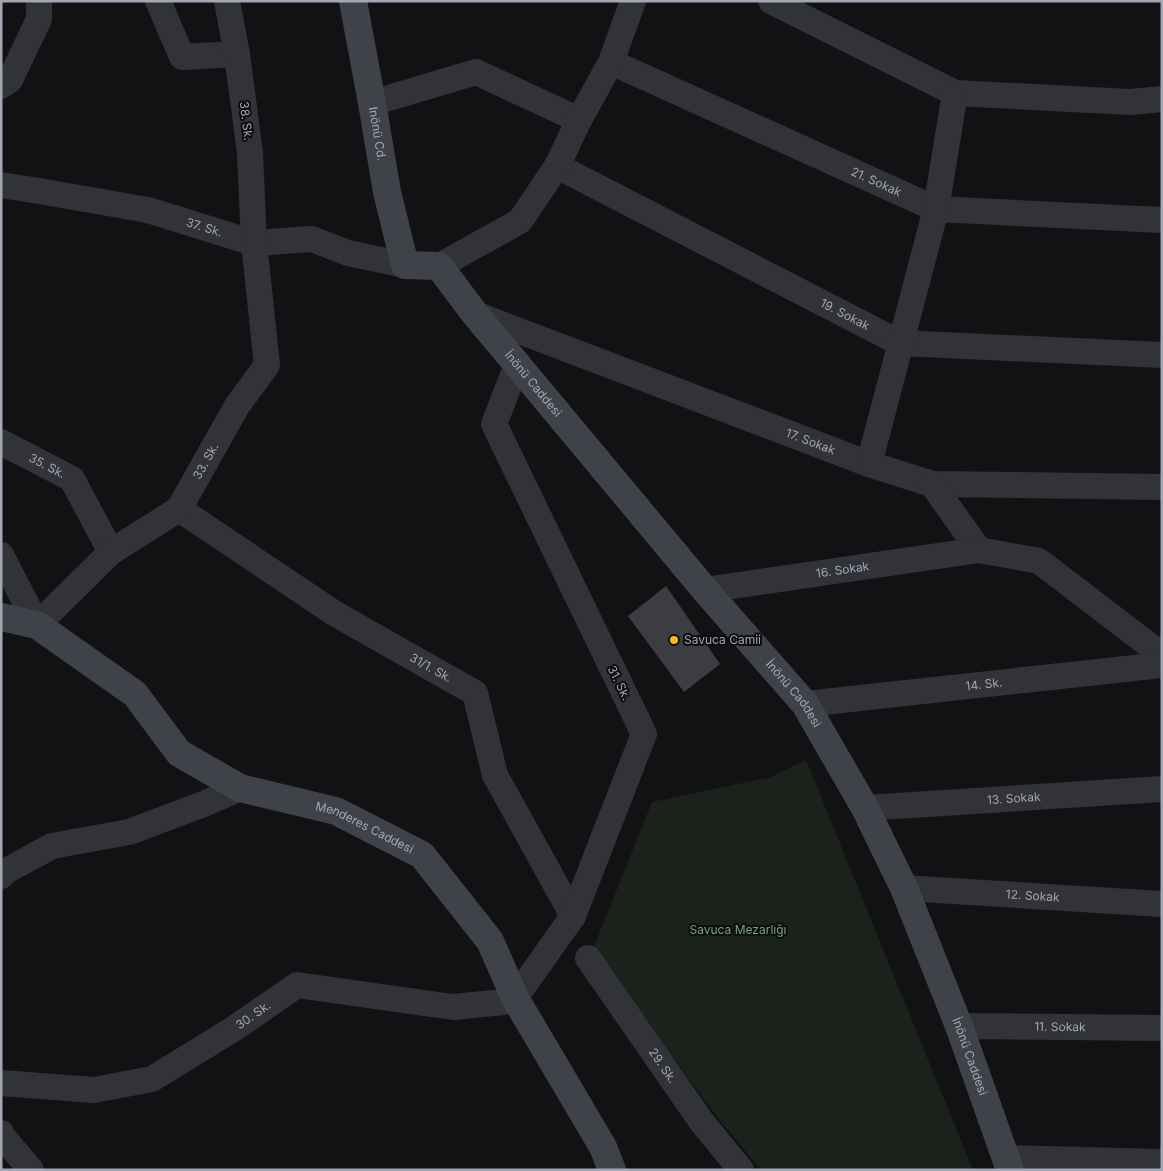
<svg xmlns="http://www.w3.org/2000/svg" width="1163" height="1171" font-family="Inter,sans-serif">
  <style>
    .green { fill: #1a221b }
    .building { fill: #3c3c42 }
    .lines { fill: none; stroke-linecap: round; stroke-linejoin: round }
    .street { stroke: #323339; stroke-width: 26 }
    .secondary { stroke: #404249; stroke-width: 28 }
    .poi-dot { fill: #ffba1e; stroke: #0d0d0f; stroke-width: 2 }
    .labels { text-anchor: middle; stroke-width: 4; stroke-linejoin: round; paint-order: stroke }
    .street-label { font-size: 12px; fill: #a2a7b6; stroke: #0d0d0f }
    .poi-label { font-size: 12px; fill: #a2a7b6; stroke: #0d0d0f; text-anchor: start }
    .park-label { font-size: 12px; fill: #76a37a; stroke: #0d0d0f }
  </style>
  <rect width="100%" height="100%" fill="#121214"/>
  <!-- green -->
  <polygon class="green" points="806,760 973,1170 761,1170 714,1113 593,949 652,802 771,777"/>
  <!-- building -->
  <polygon class="building" points="666,586 720,664 684,692 628,616"/>
  <g class="lines">
    <!-- street -->
    <g class="street">
      <polyline points="158,1 182,57 237,54"/>
      <polyline points="771,1 955,93 1130,102 1162,99"/>
      <path id="s1" d="M611 62 936 209 1162 220"/>
      <polyline points="1,86 10,80 39,19 39,1"/>
      <polyline points="372,103 476,72 579,120"/>
      <path id="s2" d="M557 166 900 343 1162 355"/>
      <path id="s3" d="M1 185 39 191 148 210 254 243 312 239 348 253 405 265"/>
      <polyline points="439,266 520,221 557,166 579,120 611,62 633,1"/>
      <path id="s4" d="M475 314 869 464 932 484 1162 487"/>
      <path id="s5" d="M1 442 72 479 111 552"/>
      <polyline points="869,464 936,209 955,93"/>
      <polyline points="932,484 979,550"/>
      <path id="s6" d="M179 509 334 613 475 693 495 775 573 916"/>
      <path id="s7" d="M1 555 37 625 111 552 179 509 237 406 267 365 254 243 250 153 237 54 227 1"/>
      <path id="s8" d="M705 590 979 550 1039 561 1162 655"/>
      <path id="s9" d="M805 704 1162 665"/>
      <path id="s10" d="M865 808 1162 789"/>
      <polyline points="1,876 6,871 52,846 129,832 206,803 240,788"/>
      <path id="s11" d="M904 888 1162 904"/>
      <path id="s12" d="M588 958 701 1121 741 1170"/>
      <path id="s13" d="M959 1026 1162 1028"/>
      <path id="s14" d="M1 1083 94 1090 152 1079 235 1028 297 985 453 1007 504 1002 515 998 573 916 644 734 494 424 517 365"/>
      <polyline points="1,1133 2,1136 31,1170"/>
      <polyline points="1007,1158 1162,1162"/>
    </g>
    <!-- secondary -->
    <g class="secondary">
      <path id="s15" d="M353 1 372 103 387 192 405 265 439 266 475 314 705 590 805 704 865 808 904 888 959 1026 1010 1170"/>
      <path id="s16" d="M1 617 37 625 135 694 179 753 240 788 336 811 422 855 490 941 515 998 603 1147 612 1170"/>
    </g>
  </g>
  <!-- markers -->
  <circle class="poi-dot" cx="674" cy="640" r="5"/>
  <g class="labels">
    <!-- street labels -->
    <g class="street-label">
      <text transform="translate(246 121) rotate(83)" y="4">38. Sk.</text>
      <text dy="4" stroke="none"><textPath href="#s15" startOffset="135">Inönü Cd.</textPath></text>
      <text dy="4" stroke="none"><textPath href="#s1" startOffset="291">21. Sokak</textPath></text>
      <text dy="4" stroke="none"><textPath href="#s3" startOffset="208">37. Sk.</textPath></text>
      <text dy="4" stroke="none"><textPath href="#s2" startOffset="324">19. Sokak</textPath></text>
      <text dy="4" stroke="none"><textPath href="#s15" startOffset="454">İnönü Caddesi</textPath></text>
      <text dy="4" stroke="none"><textPath href="#s4" startOffset="359">17. Sokak</textPath></text>
      <text dy="4" stroke="none"><textPath href="#s7" startOffset="318">33. Sk.</textPath></text>
      <text dy="4" stroke="none"><textPath href="#s5" startOffset="52">35. Sk.</textPath></text>
      <text dy="4" stroke="none"><textPath href="#s8" startOffset="139">16. Sokak</textPath></text>
      <text dy="4" stroke="none"><textPath href="#s6" startOffset="298">31/1. Sk.</textPath></text>
      <text transform="translate(619 683) rotate(64)" y="4">31. Sk.</text>
      <text dy="4" stroke="none"><textPath href="#s9" startOffset="180">14. Sk.</textPath></text>
      <text dy="4" stroke="none"><textPath href="#s15" startOffset="859">İnönü Caddesi</textPath></text>
      <text dy="4" stroke="none"><textPath href="#s10" startOffset="149">13. Sokak</textPath></text>
      <text dy="4" stroke="none"><textPath href="#s16" startOffset="432">Menderes Caddesi</textPath></text>
      <text dy="4" stroke="none"><textPath href="#s11" startOffset="129">12. Sokak</textPath></text>
      <text dy="4" stroke="none"><textPath href="#s14" startOffset="272">30. Sk.</textPath></text>
      <text dy="4" stroke="none"><textPath href="#s13" startOffset="101">11. Sokak</textPath></text>
      <text dy="4" stroke="none"><textPath href="#s15" startOffset="1264">İnönü Caddesi</textPath></text>
      <text dy="4" stroke="none"><textPath href="#s12" startOffset="131">29. Sk.</textPath></text>
    </g>
    <!-- poi labels -->
    <g class="poi-label">
      <text x="684" y="644">Savuca Camii</text>
    </g>
    <!-- park labels -->
    <g class="park-label">
      <text x="738" y="934">Savuca Mezarlığı</text>
    </g>
  </g>
  <!-- border -->
  <rect width="1163" height="1171" fill="none" stroke="#a2a7b6" stroke-width="5"/>
</svg>
